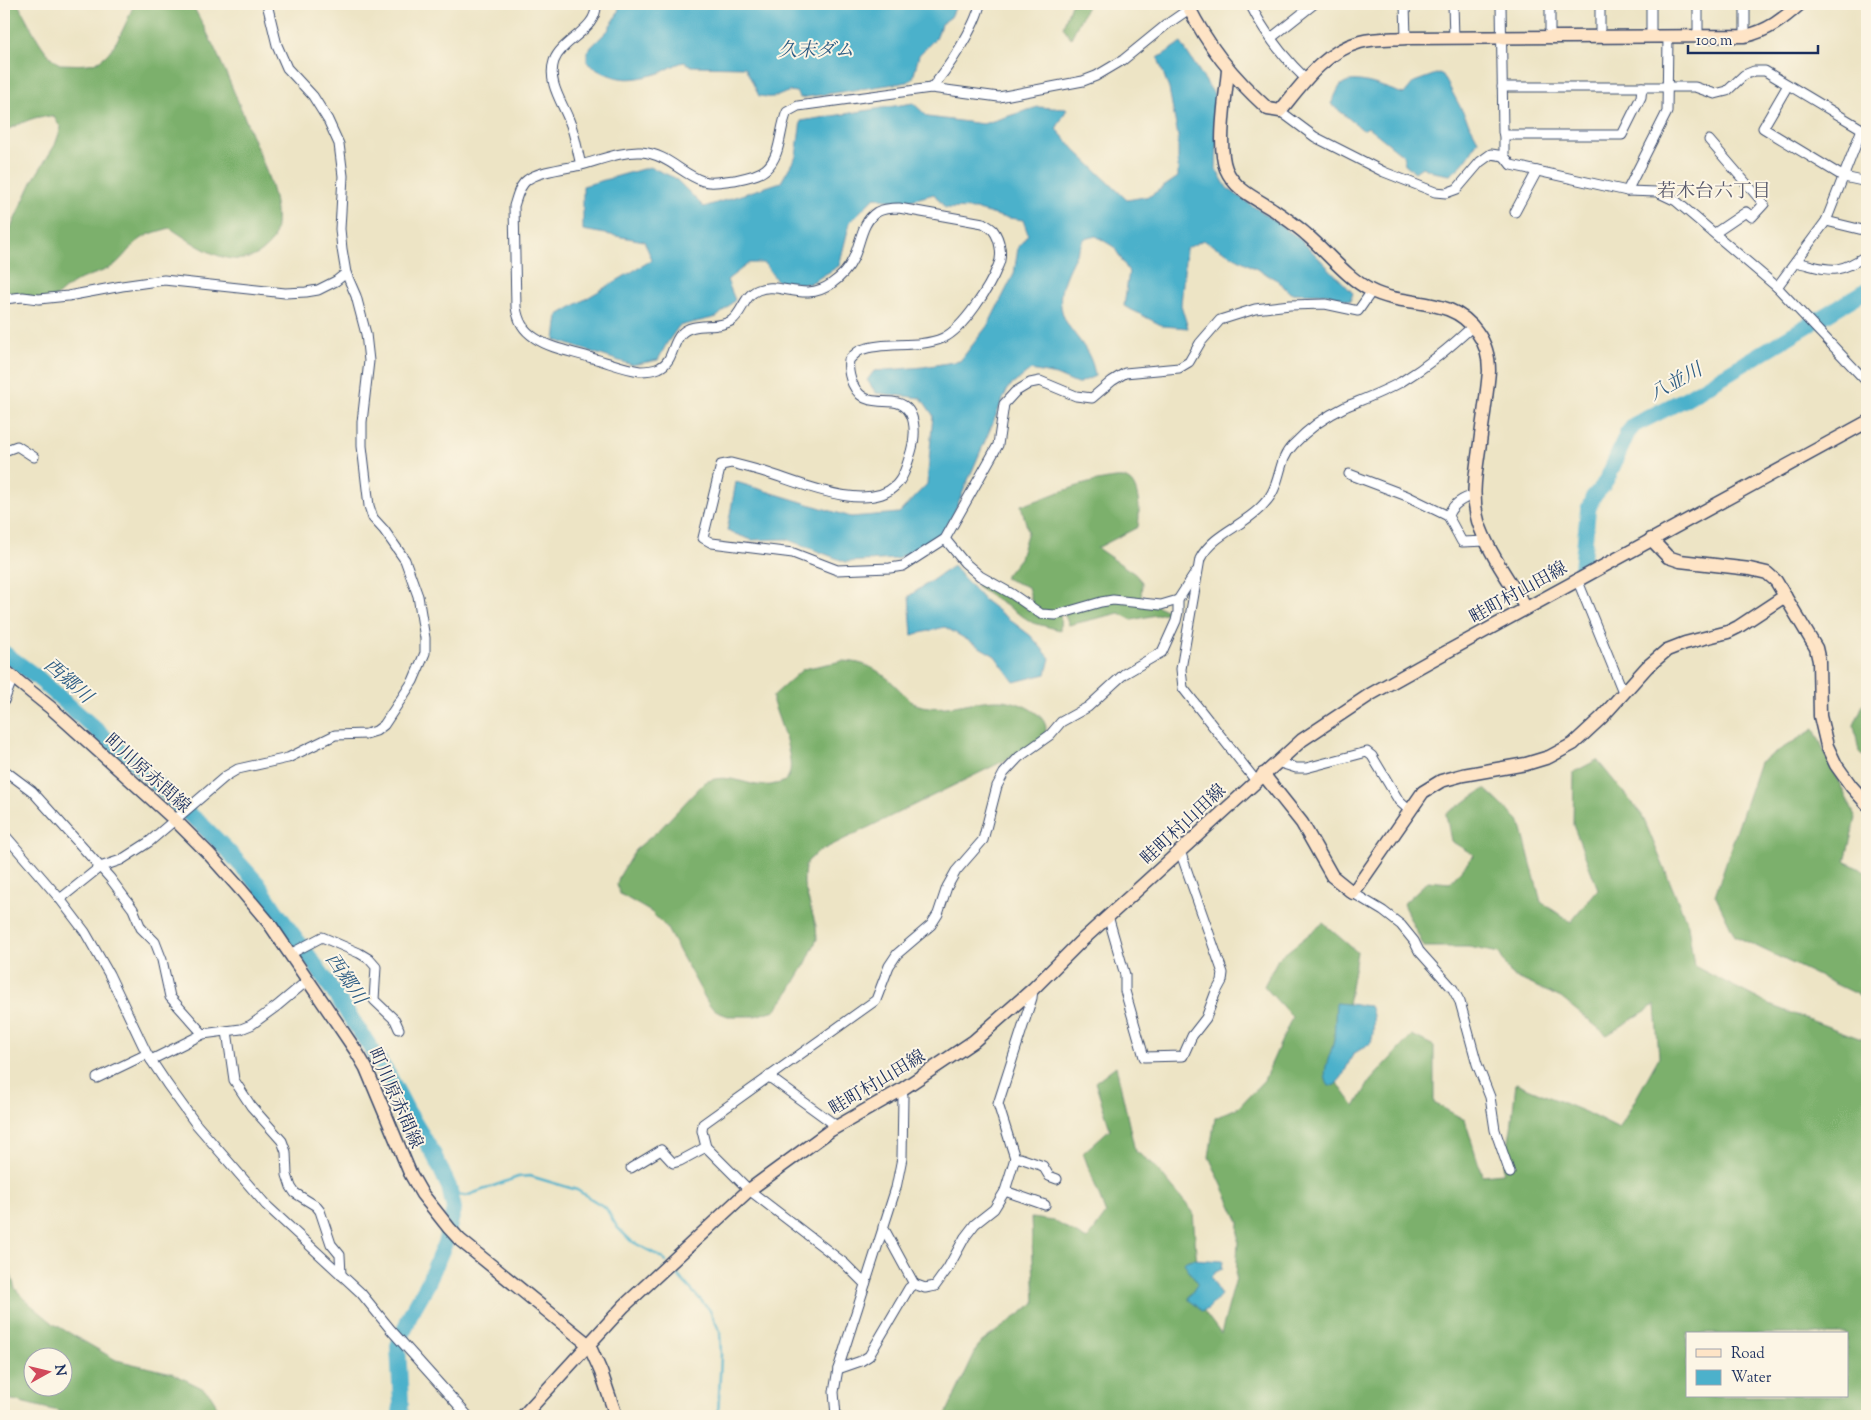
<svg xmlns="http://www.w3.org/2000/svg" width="1871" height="1420" font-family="'Sorts Mill Goudy','Noto Serif JP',serif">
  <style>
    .forest { fill: #7bb06c; stroke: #4b7065; fill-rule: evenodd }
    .water { fill: #4cb1cb; stroke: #347094 }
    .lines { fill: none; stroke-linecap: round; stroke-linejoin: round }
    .stream { stroke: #4cb1cb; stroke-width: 2.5 }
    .river { stroke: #4cb1cb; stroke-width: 16 }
    .street-casing { stroke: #3a4a6d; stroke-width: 11 }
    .secondary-casing { stroke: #3a4a6d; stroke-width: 15 }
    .street { stroke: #fff; stroke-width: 9 }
    .secondary { stroke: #fee4c6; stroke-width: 12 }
    .labels { text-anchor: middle; stroke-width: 4; stroke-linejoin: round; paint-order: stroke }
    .street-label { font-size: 18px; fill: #1b2f5e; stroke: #fcf5e5 }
    .water-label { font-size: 19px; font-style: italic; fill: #2c5c84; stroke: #fcf5e5 }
    .neighbourhood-label { font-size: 19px; fill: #595a6d; stroke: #fcf5e5 }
  </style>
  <rect width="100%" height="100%" fill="#fcf5e5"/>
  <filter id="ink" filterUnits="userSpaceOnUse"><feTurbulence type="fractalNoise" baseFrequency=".02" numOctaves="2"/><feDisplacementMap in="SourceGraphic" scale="10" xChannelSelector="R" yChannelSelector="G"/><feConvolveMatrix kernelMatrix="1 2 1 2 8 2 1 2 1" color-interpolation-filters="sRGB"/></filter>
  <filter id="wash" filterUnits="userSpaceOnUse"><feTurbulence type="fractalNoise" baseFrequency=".0096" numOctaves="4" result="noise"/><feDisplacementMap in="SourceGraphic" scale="20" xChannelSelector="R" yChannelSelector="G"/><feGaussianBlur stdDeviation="1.12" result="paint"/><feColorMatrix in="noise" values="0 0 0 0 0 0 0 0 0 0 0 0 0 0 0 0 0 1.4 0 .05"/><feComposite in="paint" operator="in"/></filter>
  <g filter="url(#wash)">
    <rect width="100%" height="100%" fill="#ede4c5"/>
    <!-- forest -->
    <g class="forest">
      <path d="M4 4H18C28 20 43 56 60 64 70 64 86 66 96 62 114 55 127 21 134 4H190L194 8C215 46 232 86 248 126 260 157 284 203 274 236 273 243 265 249 260 253 230 272 195 244 170 228 160 231 149 233 141 239 130 246 123 259 113 266 102 273 88 275 77 281 69 285 62 292 56 297 39 311 17 301 4 288V244L6 238 33 180 55 145 61 128 54 117C37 113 19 125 4 131Z"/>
      <polygon points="1071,4 1088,4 1071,38 1063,27"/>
      <path d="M1116 478C1120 478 1124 477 1128 480 1140 486 1140 515 1138 527L1097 548 1135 574 1142 582 1141 598 1170 612 1132 620 1119 613 1069 625 1061 607 1060 630 1033 623 977 587 979 575 1033 605 1028 587 1004 578 1020 558 1028 531 1021 505C1037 502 1051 494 1066 490 1082 484 1099 480 1116 478Z"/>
      <path d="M842 661C877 662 889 680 913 703 942 715 971 699 1000 700 1015 700 1045 712 1046 728 1046 732 1044 736 1043 739L1026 750 818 852 808 861 805 867 804 876V885L816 926 817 939 806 963 787 995 775 1010 755 1016H728L720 1013 709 1005 666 927 651 912 620 894 617 885 619 877 635 850 660 829 704 783C721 774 735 780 752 784 760 786 768 786 775 784 781 783 785 782 788 777 797 762 778 719 773 702V696L803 669Z"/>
      <polygon points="1866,698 1867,699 1867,760 1859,752 1854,725"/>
      <polygon points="1814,729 1856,818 1845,861 1867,873 1867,1002 1856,994 1735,936 1715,895 1760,762"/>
      <path d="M1597 760 1642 815 1688 925 1694 966 1772 1006 1867 1041V1416H945L979 1344 1035 1303 1031 1218 1054 1221 1087 1240 1106 1214 1083 1153 1110 1129 1095 1082 1116 1066 1135 1151 1152 1163 1193 1212 1200 1306 1221 1334 1236 1278 1239 1222 1209 1157 1215 1118 1239 1107 1264 1080 1292 1017 1264 986 1278 959 1323 923 1357 952 1335 1080 1355 1107 1370 1081 1412 1035 1434 1046V1103L1465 1120 1482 1175 1503 1173 1511 1129 1516 1083 1585 1112 1619 1129 1659 1057 1655 1005 1607 1035 1561 998 1511 975 1499 953 1469 947H1424L1403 904 1428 881 1450 883 1474 855 1451 841 1446 814 1485 789 1520 822 1541 902 1571 922 1598 889 1573 825 1574 772ZM1687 1334H1847V1396H1687Z"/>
      <path d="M4 1252 15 1288 25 1300 54 1324 116 1360 172 1373 202 1388 210 1394 215 1402 219 1416H68L62 1412 4 1398ZM32 1358H62V1388H32Z"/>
    </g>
    <!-- water -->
    <g class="water">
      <path d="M619 4H957L951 17 941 24 937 37 919 55 913 78 908 82 800 98 796 92C787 89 781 97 772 97 768 98 764 96 759 96L745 67 692 66 684 62C674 64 665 72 656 74 627 82 613 81 587 62V51L610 28V25C616 19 619 12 619 4Z"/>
      <path d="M1181 43 1219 102 1216 169 1227 188 1300 239 1353 293 1350 301 1328 294 1290 293 1277 280 1203 240 1186 249 1181 305 1188 328 1163 326 1124 306 1129 272 1114 247 1096 236 1084 239C1069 270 1046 299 1073 332 1084 346 1093 358 1095 376L1077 384 1056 375 1031 370 1008 388 953 515 938 538 896 559 846 562 786 539 752 540 727 531 736 482 851 517 899 513 927 484 933 415 921 398 876 393 867 380 874 371 923 367 960 361 988 325 1014 274 1018 248 1028 234 1023 220 1002 217 975 209 945 208 934 194 901 203 875 197 850 222 839 266 809 284 777 281 764 263H749L727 280 735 300 717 317 679 326 667 343 658 360 632 365 555 340 558 315 652 260 644 241 583 230V186L650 167 675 178 704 207 781 182 796 156 801 121 913 103 928 117 983 124 1038 107 1067 109 1056 129 1075 150 1127 200 1150 196 1178 177V136L1169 89 1158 58Z"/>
      <path d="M1439 73 1443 75 1478 140C1470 155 1464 165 1450 175L1433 172 1422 167 1415 172 1405 164 1403 155 1368 127 1363 130 1331 104C1334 98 1337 91 1340 86 1353 72 1389 90 1404 94L1414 82Z"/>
      <polygon points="953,566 984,600 1031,636 1050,658 1046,674 1014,682 995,656 945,627 912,635 909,596"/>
      <path d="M1336 1003 1370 1006C1375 1015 1374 1033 1371 1043L1353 1054 1342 1077 1335 1085 1329 1086C1319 1071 1332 1055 1334 1039 1335 1027 1335 1015 1336 1003Z"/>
      <polygon points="1193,1259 1223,1261 1222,1269 1214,1273 1211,1277 1221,1295 1208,1309 1201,1311 1197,1306 1189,1300 1189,1297 1198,1283 1184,1263 1186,1261"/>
    </g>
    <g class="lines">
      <!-- stream -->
      <g class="stream">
        <polyline points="451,1194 466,1196 518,1177 530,1176 577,1190 606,1208 617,1227 631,1241 661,1257 666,1262"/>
        <polyline points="671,1268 709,1309 720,1332 721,1355 718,1416"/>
      </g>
      <!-- river -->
      <g class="river">
        <polyline points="1582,569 1588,510 1593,497 1602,487 1609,475 1627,434 1634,425 1685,399 1867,290"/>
        <polyline points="4,653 38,678 165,791 175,803 199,822 227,850 258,884 275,910 321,973 388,1074 408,1112 434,1155 449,1187 454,1209 445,1243 427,1285 411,1313 398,1346 401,1402 400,1416"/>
      </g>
    </g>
  </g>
  <g filter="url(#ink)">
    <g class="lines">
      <!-- street casing -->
      <g class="street-casing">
        <g id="street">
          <path d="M596 4C598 30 562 39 554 61 547 82 562 102 569 120 575 134 577 150 581 165 600 160 622 151 641 152 668 154 681 174 703 181 712 184 725 181 734 180 744 178 758 176 766 169 782 155 779 129 787 112L798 106 931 88 999 97 1083 81 1096 76 1123 60 1166 25 1189 9"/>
          <path d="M1250 4C1264 32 1283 57 1306 79"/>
          <polyline points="1405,4 1406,38"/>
          <polyline points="1453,4 1454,38"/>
          <polyline points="1501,4 1503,132 1504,135 1622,135 1641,97 1642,87"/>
          <polyline points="1550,4 1550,37"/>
          <polyline points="1600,4 1600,37"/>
          <polyline points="1651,4 1651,36"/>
          <polyline points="1698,4 1698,36"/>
          <polyline points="1745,36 1745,4"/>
          <polyline points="1271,38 1314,4"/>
          <polyline points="1788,85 1763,128 1844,177 1867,182"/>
          <polyline points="1502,87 1695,87 1715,94 1727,91 1744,75 1754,71 1765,71 1862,129 1867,130"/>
          <path d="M931 88C946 72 976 26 980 4"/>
          <polyline points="1280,111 1315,137 1384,172 1435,192 1446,193 1457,189 1480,162 1491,154 1504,156"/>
          <polyline points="1504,135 1504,156 1511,165 1627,191 1657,192 1676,201 1777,287 1867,382"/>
          <polyline points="1709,140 1764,204 1752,217 1746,212 1715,233"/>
          <path d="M581 165C567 168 538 171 527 180 519 186 517 197 514 206L516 307C518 321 523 330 535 338 551 349 574 352 592 358 608 362 624 369 640 371 646 371 654 370 659 368 674 361 671 345 681 334 693 321 716 330 731 321 743 313 743 296 758 290 779 281 805 303 831 284 840 278 849 268 853 259 861 243 861 222 877 212 884 208 892 208 899 208L983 223C986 225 990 227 993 230 1000 239 1003 256 998 266 990 287 963 329 943 338 918 349 885 341 861 350 856 352 852 357 849 360 847 375 854 396 870 400 878 402 886 401 893 402 918 405 916 435 911 452 907 464 904 478 895 486 867 513 800 483 768 473 755 469 743 466 731 463L721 465 703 538 712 543 793 553 837 570 890 568 903 566 945 539 998 445 1004 404 1015 392 1030 383 1040 381 1076 396 1092 398 1112 381 1125 373 1179 368 1189 362 1200 343 1220 320 1255 309 1290 305 1325 304 1358 311 1372 291"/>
          <polyline points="1627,191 1667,112 1668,36"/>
          <polyline points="1515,212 1537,171"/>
          <polyline points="1826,221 1867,231"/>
          <path d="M1796 262C1831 270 1835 276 1867 255"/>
          <polyline points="1777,287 1826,221 1862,129"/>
          <polyline points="4,299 23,297 39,299 68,296 122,286 164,280 285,293 306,292 318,290 336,281 346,273"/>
          <polyline points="4,451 17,446 34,457"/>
          <polyline points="1349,474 1407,496 1448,516"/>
          <path d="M1474 496C1463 497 1451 506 1448 516L1462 542 1487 541"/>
          <polyline points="945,539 964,562 980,576 1012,594 1041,614 1056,615 1101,602 1113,600 1161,605 1178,600"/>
          <polyline points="1577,579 1623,692"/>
          <polyline points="4,701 13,677"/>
          <polyline points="1277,762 1296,768 1306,768 1367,752 1372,756 1399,801 1410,811"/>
          <polyline points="4,770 32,791 110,878 133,909 141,928 155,942 162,960 170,997 203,1034"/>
          <path d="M1256 781 1183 688 1181 669 1200 559C1212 535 1241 527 1260 508 1264 504 1269 499 1272 493 1281 477 1279 459 1293 445 1307 430 1326 416 1345 407 1364 399 1383 392 1401 382 1429 365 1449 348 1473 326"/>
          <polyline points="4,834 60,899 85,932 109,974 147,1054 167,1084 196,1124 266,1205 361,1293 391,1330 468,1416"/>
          <polyline points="1353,893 1383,911 1401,925 1414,941 1419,951 1453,989 1460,1002 1477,1064 1490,1097 1495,1130 1510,1173"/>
          <polyline points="60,899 100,867 121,860 149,842 226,776 238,769 288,758 335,735 366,734 376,731 384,725 413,681 425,653 425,638 418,596 405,560 384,530 373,518 369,506 362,446 362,422 369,361 366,334 356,296 346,273 342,249 340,229 343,176 339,144 328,120 313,96 287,68 277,45 267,4"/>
          <polyline points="1108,916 1125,975 1125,991 1144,1057 1183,1056 1192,1036 1206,1018 1215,994 1222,981 1223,973 1180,851"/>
          <polyline points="290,954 322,937 359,953 369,959 376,967 374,1000 395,1020 399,1029"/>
          <polyline points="227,1031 234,1080 251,1106 282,1141 286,1152 287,1175 291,1187 295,1193 316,1206 320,1211 331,1244 340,1255 341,1275"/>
          <polyline points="151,1060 203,1034 241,1029 251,1025 277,1006 308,980"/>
          <polyline points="768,1076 838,1127"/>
          <polyline points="97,1078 147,1054"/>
          <polyline points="1015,1158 1020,1158 1043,1166 1049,1176 1057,1179"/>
          <polyline points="631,1168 661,1150 673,1163 680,1161 706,1147"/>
          <polyline points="1005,1191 1045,1205"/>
          <polyline points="883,1227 914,1284"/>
          <polyline points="865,1284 844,1263 749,1190 706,1147 702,1131 703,1124 876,1000 889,966 897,954 931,925 938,914 947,887 956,871 983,840 997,786 1004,773 1019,757 1050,735 1061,722 1088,707 1124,674 1162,652 1176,621 1178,612 1178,600 1196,572"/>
          <polyline points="838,1369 861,1361 869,1356 909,1288 914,1284 925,1288 935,1286 948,1268 965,1237 975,1224 994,1209 1005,1191 1015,1158 998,1104 1032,998 1033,989"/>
          <polyline points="836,1416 834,1392 838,1369 896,1188 902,1158 903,1096 901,1090"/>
        </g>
      </g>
      <!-- secondary casing -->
      <g class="secondary-casing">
        <g id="secondary">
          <path d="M1187 4C1209 48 1231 75 1268 109L1280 111C1303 83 1324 52 1360 42 1375 38 1391 39 1406 38L1745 36C1768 31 1783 19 1800 4"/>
          <path d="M1228 70C1226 95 1217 147 1226 169 1235 190 1255 198 1274 210 1285 218 1297 226 1307 235 1328 253 1346 277 1370 290 1406 309 1451 294 1477 332 1486 344 1489 356 1489 371 1487 395 1483 419 1480 443 1476 471 1470 500 1480 527 1491 556 1510 582 1526 608"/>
          <polyline points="1651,539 1668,557 1680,561 1750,569 1767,573 1776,581 1816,648 1819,661 1820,716 1827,746 1836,765 1851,786 1867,804"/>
          <polyline points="4,670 51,708 175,820 209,854 242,891 269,923 356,1051 366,1068 410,1173 422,1194 449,1228 460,1240 589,1345 601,1372 616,1416"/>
          <polyline points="1263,774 1302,823 1332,876 1353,893 1423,792 1441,781 1463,775 1526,764 1549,757 1573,744 1602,717 1647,667 1667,650 1685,643 1728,632 1738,627 1785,596"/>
          <polyline points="523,1416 624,1306 749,1190 831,1130 901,1090 974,1041 1033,989 1079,943 1302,740 1371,694 1430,661 1867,422"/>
        </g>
      </g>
      <!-- street -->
      <use href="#street" class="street"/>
      <!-- secondary -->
      <use href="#secondary" class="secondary"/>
    </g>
  </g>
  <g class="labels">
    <!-- street labels -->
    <g class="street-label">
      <text transform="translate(1518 592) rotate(-29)" y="6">畦町村山田線</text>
      <text transform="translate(148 773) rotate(42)" y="6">町川原赤間線</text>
      <text transform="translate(1183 824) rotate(-43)" y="6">畦町村山田線</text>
      <text transform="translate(877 1082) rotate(-31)" y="6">畦町村山田線</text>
      <text transform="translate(396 1098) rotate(66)" y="6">町川原赤間線</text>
    </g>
    <!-- water labels -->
    <g class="water-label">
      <text x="816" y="56">久末ダム</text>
      <text transform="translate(1675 381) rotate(-29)" y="7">八並川</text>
      <text transform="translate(69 680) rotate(41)" y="7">西郷川</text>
      <text transform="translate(347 978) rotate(56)" y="7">西郷川</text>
    </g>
    <!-- neighbourhood labels -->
    <g class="neighbourhood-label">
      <text x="1714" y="197">若木台六丁目</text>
    </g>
  </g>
  <!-- margin -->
  <rect width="1871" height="1420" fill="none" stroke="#fcf5e5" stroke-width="20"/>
  <!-- legend -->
  <rect x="1686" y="1332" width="162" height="65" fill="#fcf5e5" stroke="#a2a6af"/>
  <rect x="1696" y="1349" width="25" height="8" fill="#fee4c6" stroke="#a2a6af"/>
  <text x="1731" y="1358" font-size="15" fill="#1b2f5e">Road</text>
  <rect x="1696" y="1370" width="25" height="15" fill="#4cb1cb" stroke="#a2a6af"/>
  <text x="1731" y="1382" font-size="15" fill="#1b2f5e">Water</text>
  <!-- north arrow -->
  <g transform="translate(48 1372) rotate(82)"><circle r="24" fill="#fcf5e5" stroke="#a2a6af"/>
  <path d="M0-4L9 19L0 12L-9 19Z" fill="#d1495b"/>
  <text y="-8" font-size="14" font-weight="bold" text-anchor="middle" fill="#1b2f5e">N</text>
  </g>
  <!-- scale -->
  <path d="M1688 45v8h130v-8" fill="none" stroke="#1b2f5e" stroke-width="2.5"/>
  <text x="1696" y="45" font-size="15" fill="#1b2f5e" stroke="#fcf5e5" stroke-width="4" paint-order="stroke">100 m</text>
</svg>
